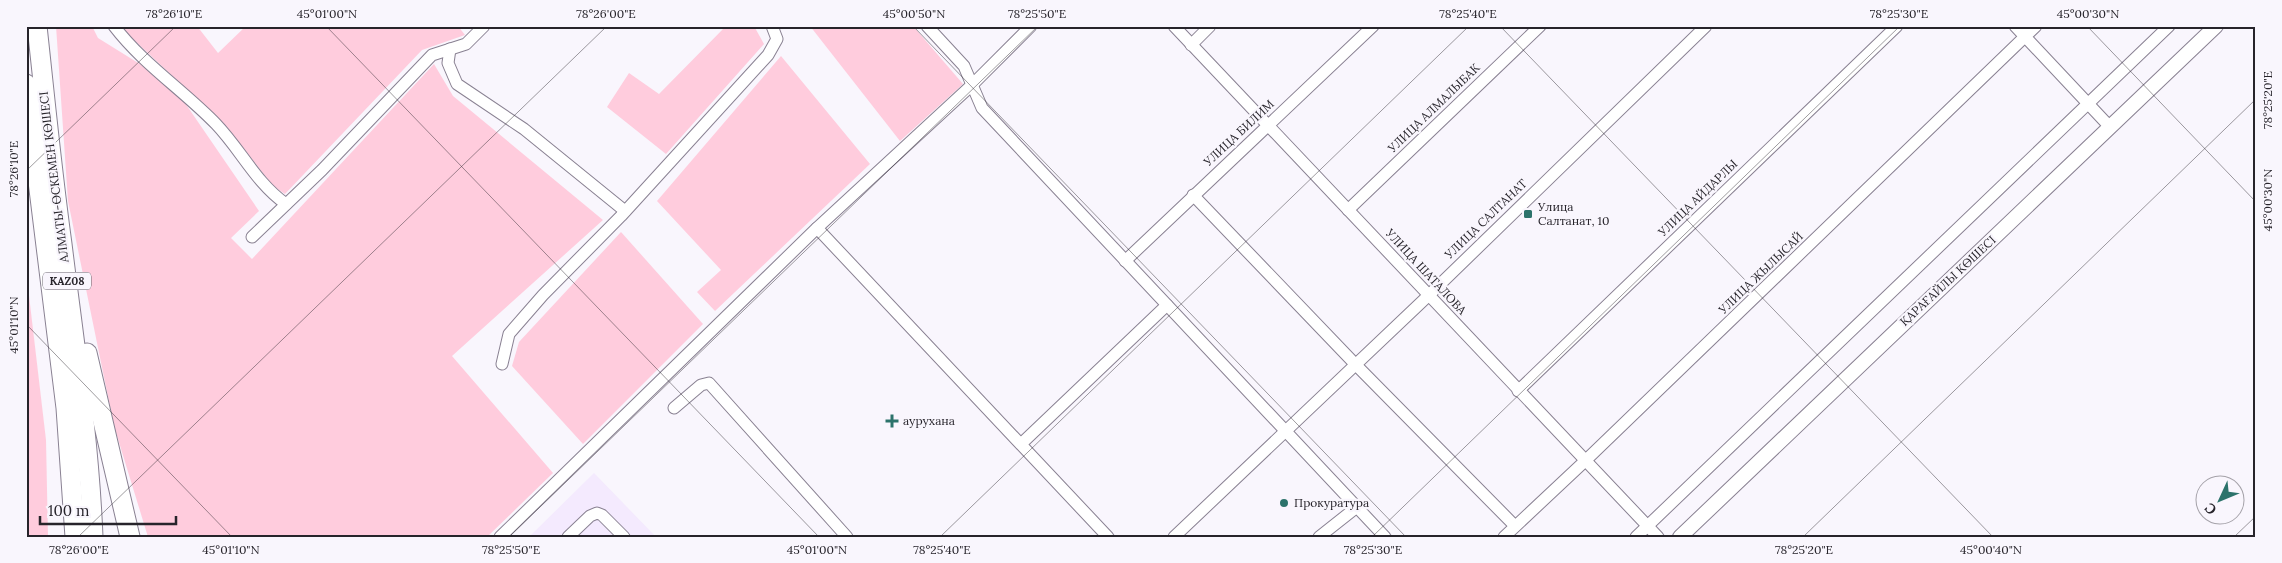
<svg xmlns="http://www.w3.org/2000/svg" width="2282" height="563" font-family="Lora,serif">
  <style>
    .built { fill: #f4eafe }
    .green { fill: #fcd }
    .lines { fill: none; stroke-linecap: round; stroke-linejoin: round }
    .minor-casing { stroke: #898192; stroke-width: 13 }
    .tertiary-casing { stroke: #898192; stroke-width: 16 }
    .trunk-casing { stroke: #898192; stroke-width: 21 }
    .minor { stroke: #fff; stroke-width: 11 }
    .tertiary { stroke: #fff; stroke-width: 14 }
    .trunk { stroke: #fff; stroke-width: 19 }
    .ticks { fill: none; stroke: #27242b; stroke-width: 1; stroke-opacity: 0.45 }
    .poi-dot { fill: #2c736b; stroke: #f9f6fd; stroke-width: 2 }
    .labels { text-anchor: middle; stroke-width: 4.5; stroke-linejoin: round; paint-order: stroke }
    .shield { fill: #f9f6fd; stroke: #66636a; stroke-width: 1 }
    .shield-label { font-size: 11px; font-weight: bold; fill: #27242b }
    .street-label { font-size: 12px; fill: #27242b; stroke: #f9f6fd }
    .poi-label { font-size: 12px; fill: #27242b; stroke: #f9f6fd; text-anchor: start }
    .neatline { fill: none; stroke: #27242b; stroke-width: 2 }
    .ticks-label { font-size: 12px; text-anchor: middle; fill: #27242b }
  </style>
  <rect width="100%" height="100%" fill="#f9f6fd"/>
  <!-- built -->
  <polygon class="built" points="594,473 656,537 529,537"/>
  <!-- green -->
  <g class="green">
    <polygon points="56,26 92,26 98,38 172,84 259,211 231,238 252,259 434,64 453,96 603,220 452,356 553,473 487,537 148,537 114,426 68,201"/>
    <polygon points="119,26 197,26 218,53 246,26 458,26 465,35 422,50 285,194 273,186 227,127"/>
    <polygon points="726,26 754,26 764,44 666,154 607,107 629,73 659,94"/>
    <polygon points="810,26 913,26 963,84 900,141"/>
    <polygon points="781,56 870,164 715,311 697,292 721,270 657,201"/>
    <polygon points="621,232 703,324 583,444 512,366 519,342"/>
    <polygon points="26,270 46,440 48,537 26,537"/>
  </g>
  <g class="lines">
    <!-- minor casing -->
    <g class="minor-casing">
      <g id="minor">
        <path d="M114 26C143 64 183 90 216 124 241 150 256 183 286 204"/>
        <polyline points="927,26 964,66 982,108 1385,537"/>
        <polyline points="1174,26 1658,537"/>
        <polyline points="2015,26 2110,127"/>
        <polyline points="1191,45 1210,26"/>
        <polyline points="450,49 448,63 457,84 524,129 625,211"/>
        <polyline points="1193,195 1356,365 1515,526"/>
        <polyline points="1348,210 1540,26"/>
        <polyline points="817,228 1108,537"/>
        <polyline points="252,237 322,170 432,55 466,44 484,26"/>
        <polyline points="1125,261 1373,26"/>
        <polyline points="502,364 509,334 543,295 621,216 768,55 777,39 772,26"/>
        <polyline points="1518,391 1897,26"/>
        <polyline points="674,408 701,385 709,383 847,537"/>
        <polyline points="1021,444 1167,305"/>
        <polyline points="500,537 817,228 973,84 1031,26"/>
        <polyline points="568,537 590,516 597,513 602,515 624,537"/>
        <polyline points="1174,537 1429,295 1706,26"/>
        <polyline points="1319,537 1357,507"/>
        <polyline points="1504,537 1585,461 2036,26"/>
        <polyline points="1636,537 2169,26"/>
      </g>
    </g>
    <!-- tertiary casing -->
    <g class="tertiary-casing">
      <polyline id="tertiary" points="1680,537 2216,26"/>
    </g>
    <!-- trunk casing -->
    <g class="trunk-casing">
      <g id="trunk">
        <path d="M37 26C45 99 52 172 62 244 74 342 89 438 93 537"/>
        <polyline points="26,84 66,408 75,537"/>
        <polyline points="87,353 130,537"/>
      </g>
    </g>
    <!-- minor -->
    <use href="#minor" class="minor"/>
    <!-- tertiary -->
    <use href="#tertiary" class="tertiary"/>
    <!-- trunk -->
    <use href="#trunk" class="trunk"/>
  </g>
  <!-- ticks -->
  <path class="ticks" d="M326 26 819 537M913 26 1406 537M1500 26 1993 537M2087 26 2256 202M26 171 176 26M26 324 232 537M78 537 607 26M509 537 1038 26M940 537 1469 26M1372 537 1900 26M1803 537 2256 99M2234 537 2256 516"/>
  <!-- markers -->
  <g class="poi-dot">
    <rect x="1523" y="209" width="10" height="10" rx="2.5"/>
    <path d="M889.5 413.5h5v5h5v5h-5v5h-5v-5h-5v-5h5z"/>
    <circle cx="1284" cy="503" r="5"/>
  </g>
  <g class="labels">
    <!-- shield labels -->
    <rect class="shield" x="43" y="272.5" width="48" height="17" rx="4"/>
    <g class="shield-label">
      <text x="67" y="285">KAZ08</text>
    </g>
    <!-- street labels -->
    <g class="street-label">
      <text transform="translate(1434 108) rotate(-44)" y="4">УЛИЦА АЛМАЛЫБАК</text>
      <text transform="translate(1239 133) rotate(-43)" y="4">УЛИЦА БИЛИМ</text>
      <text transform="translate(54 177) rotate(-97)" y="4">АЛМАТЫ-ӨСКЕМЕН КӨШЕСІ</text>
      <text transform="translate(1698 198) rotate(-44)" y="4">УЛИЦА АЙДАРЛЫ</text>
      <text transform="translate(1486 219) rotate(-44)" y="4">УЛИЦА САЛТАНАТ</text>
      <text transform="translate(1426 272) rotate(47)" y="4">УЛИЦА ШАТАЛОВА</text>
      <text transform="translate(1761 273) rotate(-44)" y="4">УЛИЦА ЖЫЛЫСАЙ</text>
      <text transform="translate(1948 281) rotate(-43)" y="4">ҚАРАҒАЙЛЫ КӨШЕСІ</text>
    </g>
    <!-- poi labels -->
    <g class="poi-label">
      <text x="1538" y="211">Улица<tspan x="1538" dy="14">Салтанат, 10</tspan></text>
      <text x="903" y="425">аурухана</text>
      <text x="1294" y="507">Прокуратура</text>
    </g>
  </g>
  <!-- border -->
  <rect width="2282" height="563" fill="none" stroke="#f9f6fd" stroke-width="55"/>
  <!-- north arrow -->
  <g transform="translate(2220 500) rotate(226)"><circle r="24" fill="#f9f6fd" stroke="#a5a2a9"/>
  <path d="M0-4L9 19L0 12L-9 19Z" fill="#2c736b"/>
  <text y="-8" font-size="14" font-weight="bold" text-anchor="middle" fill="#27242b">С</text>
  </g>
  <!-- scale -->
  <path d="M40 516v8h136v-8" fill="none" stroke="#27242b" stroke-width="2.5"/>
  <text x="48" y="516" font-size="15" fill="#27242b" stroke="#f9f6fd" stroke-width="4" paint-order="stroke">100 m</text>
  <rect x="28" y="28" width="2226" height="508" class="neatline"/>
  <g class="ticks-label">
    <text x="174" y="18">78°26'10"E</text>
    <text x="327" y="18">45°01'00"N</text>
    <text x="606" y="18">78°26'00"E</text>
    <text x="914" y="18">45°00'50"N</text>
    <text x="1037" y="18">78°25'50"E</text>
    <text x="1468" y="18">78°25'40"E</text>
    <text x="1899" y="18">78°25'30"E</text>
    <text x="2088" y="18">45°00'30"N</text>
    <text transform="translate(2268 100) rotate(-90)" y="4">78°25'20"E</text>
    <text transform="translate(14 169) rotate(-90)" y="4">78°26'10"E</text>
    <text transform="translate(2268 200) rotate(-90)" y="4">45°00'30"N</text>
    <text transform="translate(14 325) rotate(-90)" y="4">45°01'10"N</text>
    <text x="79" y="554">78°26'00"E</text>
    <text x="231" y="554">45°01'10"N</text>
    <text x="511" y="554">78°25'50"E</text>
    <text x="817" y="554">45°01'00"N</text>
    <text x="942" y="554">78°25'40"E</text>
    <text x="1373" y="554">78°25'30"E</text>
    <text x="1804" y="554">78°25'20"E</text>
    <text x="1991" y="554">45°00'40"N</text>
  </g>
</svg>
